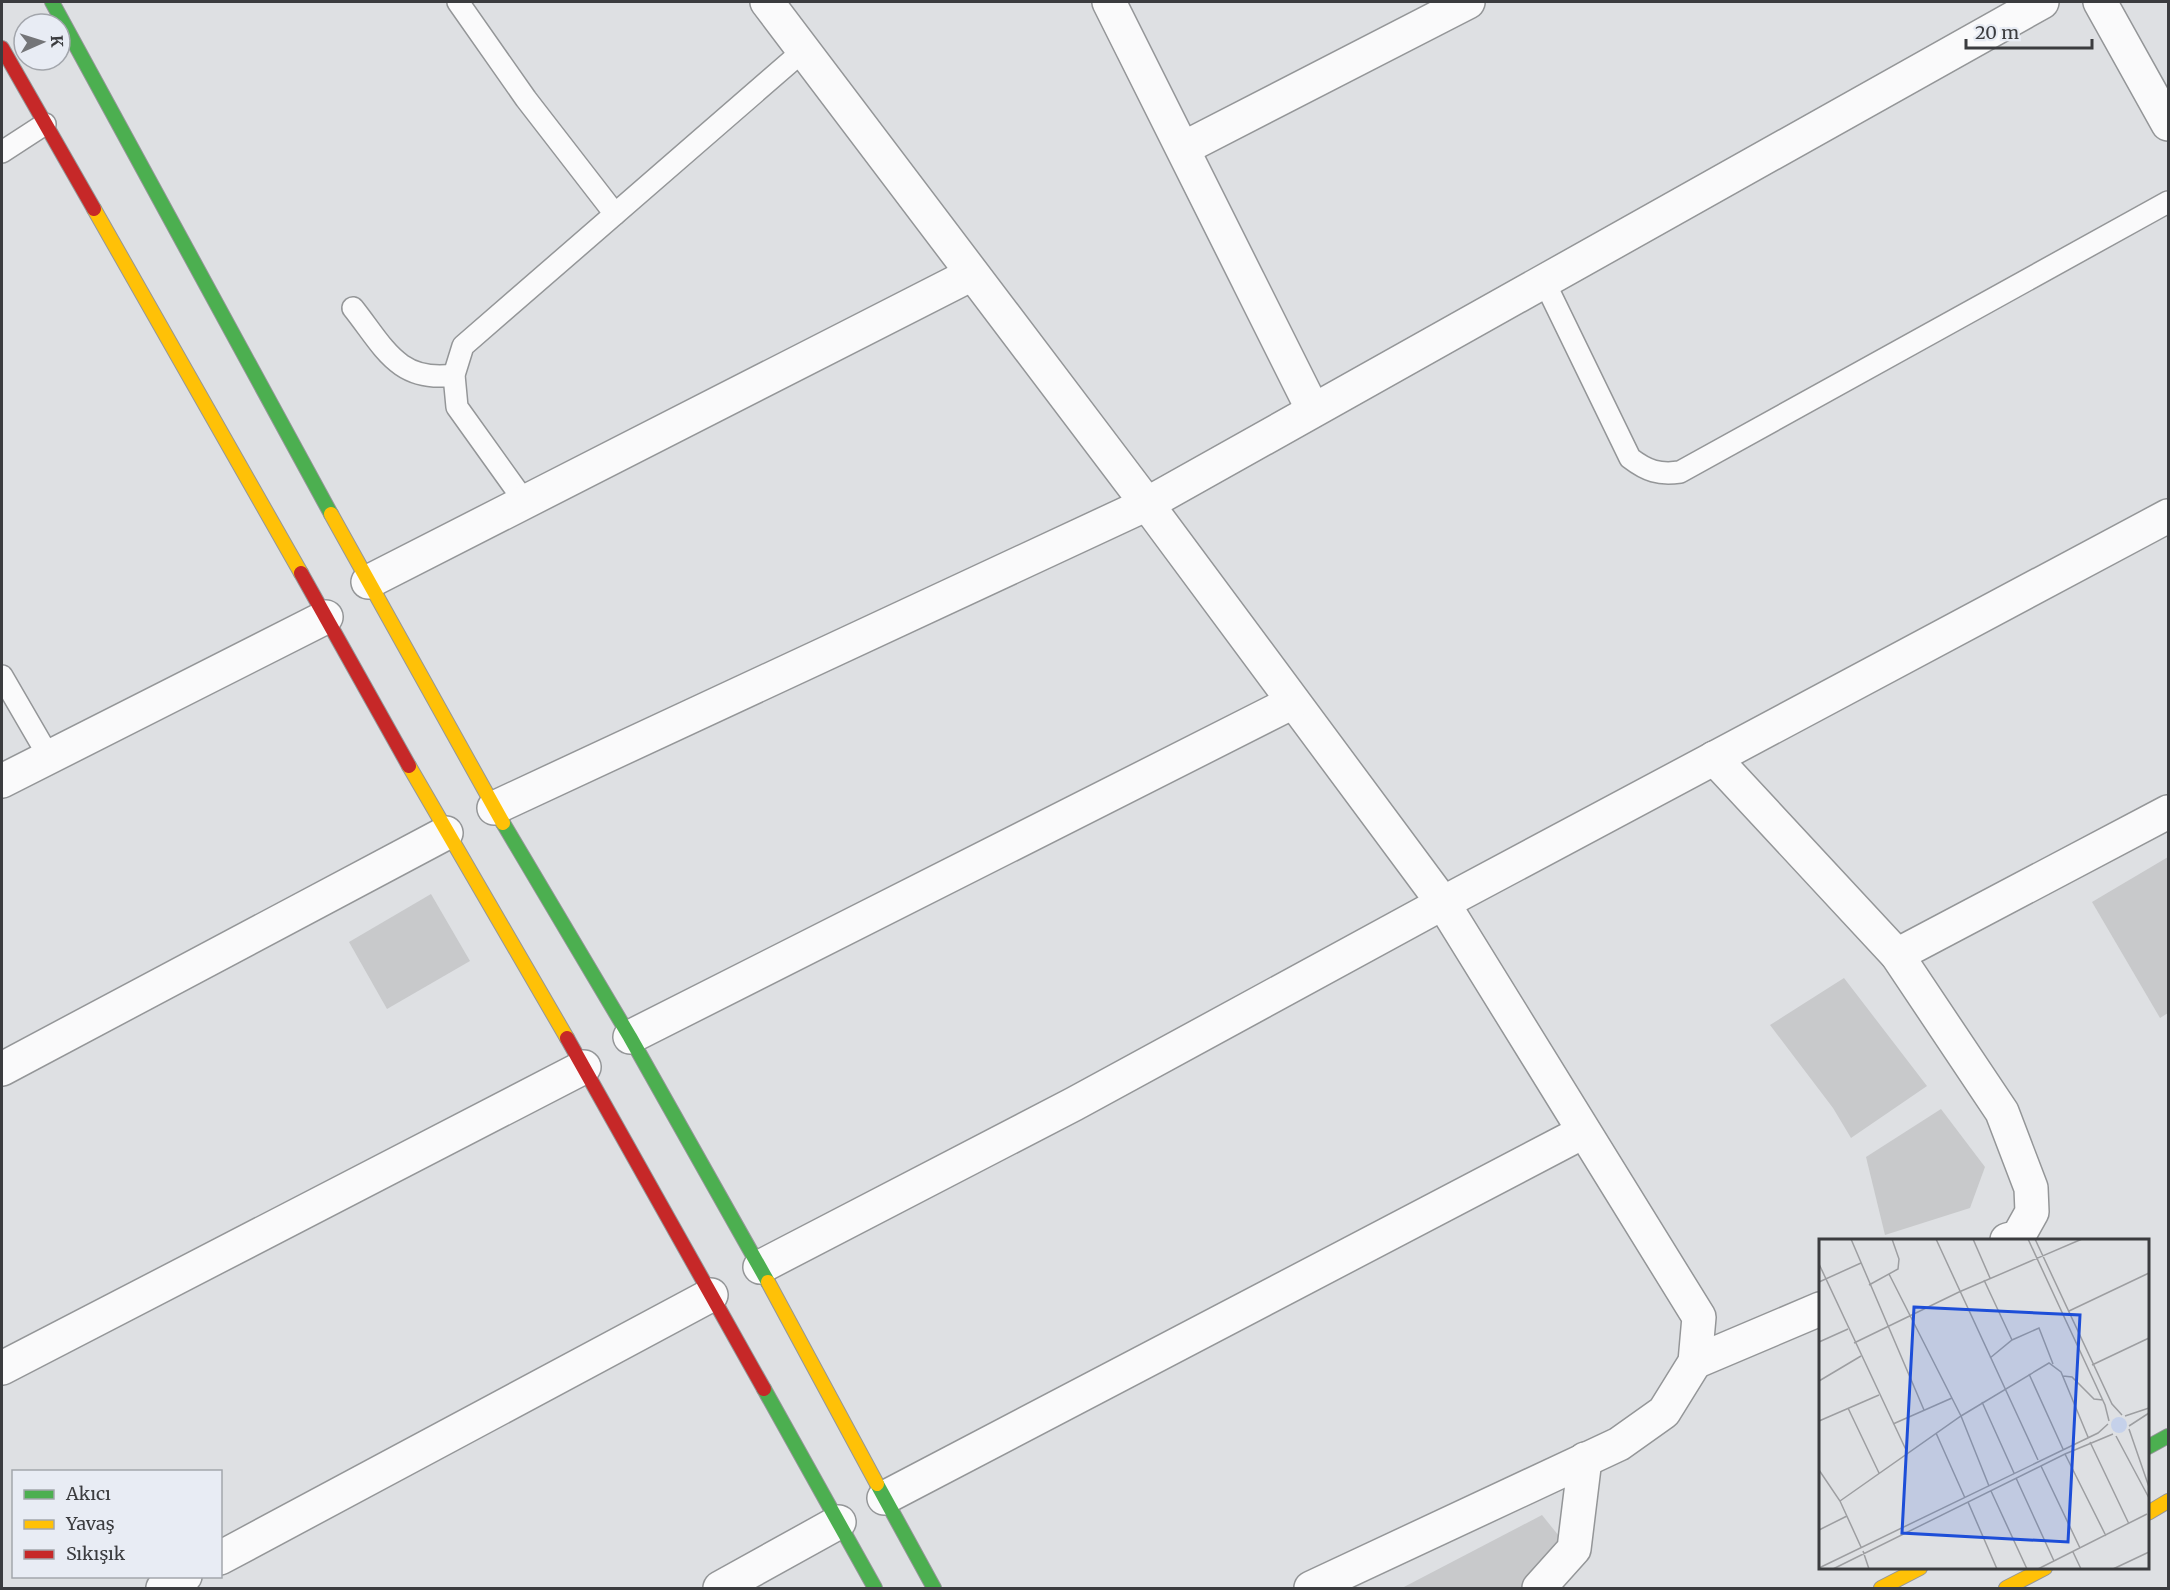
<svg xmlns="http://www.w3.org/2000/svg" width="2170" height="1590" font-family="Merriweather,serif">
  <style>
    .building { fill: #c8c9cb }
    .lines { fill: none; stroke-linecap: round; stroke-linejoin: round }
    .lane-casing { stroke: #949698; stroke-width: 24 }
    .street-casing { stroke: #949698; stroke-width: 36 }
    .fast-casing { stroke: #949698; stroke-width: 16 }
    .slow-casing { stroke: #949698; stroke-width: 16 }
    .jam-casing { stroke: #949698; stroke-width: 16 }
    .lane { stroke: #fafafb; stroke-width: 21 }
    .street { stroke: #fafafb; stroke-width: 33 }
    .fast { stroke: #4caf50; stroke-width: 14 }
    .slow { stroke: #ffc107; stroke-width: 14 }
    .jam { stroke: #c62828; stroke-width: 14 }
    .inset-road { fill: none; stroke: #9d9ea1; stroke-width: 1.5 }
    .view { fill: #1d4ed8; fill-opacity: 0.15; stroke: #1d4ed8; stroke-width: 3 }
    .inset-edge { fill: none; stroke: #3b3c3f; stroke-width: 3 }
  </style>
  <rect width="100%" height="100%" fill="#dee0e3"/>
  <!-- building -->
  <g class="building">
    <polygon points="2168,857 2168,1013 2160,1018 2092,902"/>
    <polygon points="431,894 470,961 387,1009 349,942"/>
    <polygon points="1844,978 1927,1086 1851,1138 1833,1108 1770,1025"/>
    <polygon points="1941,1109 1985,1167 1970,1208 1885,1235 1866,1157"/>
    <polygon points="1542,1515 1563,1541 1523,1588 1402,1588"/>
  </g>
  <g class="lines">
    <!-- lane casing -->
    <g class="lane-casing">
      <g id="lane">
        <polyline points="458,2 526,99 615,214"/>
        <polyline points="2,152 45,124"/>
        <path d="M1544 281 1630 458C1647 471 1659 475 1680 472L2168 202"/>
        <path d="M353 308C384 347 398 383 454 375"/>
        <polyline points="525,502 457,407 454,375 463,346 804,50"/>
        <polyline points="2,676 49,757"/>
      </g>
    </g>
    <!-- street casing -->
    <g class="street-casing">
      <g id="street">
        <polyline points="767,2 1147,504 1443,903 1699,1317 1695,1362 1664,1412 1619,1444 1311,1588"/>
        <polyline points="1109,2 1313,410"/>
        <polyline points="2100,2 2168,124"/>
        <polyline points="1184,148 1468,2"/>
        <polyline points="368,582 972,274"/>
        <polyline points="1714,758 1897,955 2002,1112 2031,1188 2032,1212 2018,1237 2007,1240"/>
        <polyline points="2,781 326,617"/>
        <polyline points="494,808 1147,504 2042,2"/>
        <polyline points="1897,955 2168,812"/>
        <polyline points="630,1037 1293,702"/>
        <polyline points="2,1069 446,833"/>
        <polyline points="760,1267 1074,1104 1443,903 2168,516"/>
        <polyline points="1695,1362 1820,1309"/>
        <polyline points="2,1368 584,1067"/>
        <polyline points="884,1498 1583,1132"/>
        <polyline points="220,1558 711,1295"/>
        <polyline points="163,1588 185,1576"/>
        <polyline points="720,1588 839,1522"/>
        <polyline points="1539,1588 1574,1549 1585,1459"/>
      </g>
    </g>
    <!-- fast casing -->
    <g class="fast-casing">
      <g id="fast">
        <polyline points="52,2 331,514"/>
        <polyline points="503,823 630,1037 768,1282"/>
        <polyline points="764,1389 875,1588"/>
        <polyline points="2148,1447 2168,1436"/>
        <polyline points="877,1484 934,1588"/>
      </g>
    </g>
    <!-- slow casing -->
    <g class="slow-casing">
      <g id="slow">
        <polyline points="94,209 301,573"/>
        <polyline points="331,514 503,823"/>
        <polyline points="409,766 567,1038"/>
        <polyline points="768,1282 877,1484"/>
        <polyline points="2148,1513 2168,1501"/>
        <polyline points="1881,1588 1920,1568"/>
        <polyline points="2006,1588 2045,1568"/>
      </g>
    </g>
    <!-- jam casing -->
    <g class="jam-casing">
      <g id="jam">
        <polyline points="2,48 94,209"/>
        <polyline points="301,573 409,766"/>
        <polyline points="567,1038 764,1389"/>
      </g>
    </g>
    <!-- lane -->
    <use href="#lane" class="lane"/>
    <!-- street -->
    <use href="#street" class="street"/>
    <!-- fast -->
    <use href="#fast" class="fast"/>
    <!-- slow -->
    <use href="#slow" class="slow"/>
    <!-- jam -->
    <use href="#jam" class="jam"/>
  </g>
  <!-- overview -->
  <g transform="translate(1819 1239)">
    <rect width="330" height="330" fill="#dee0e3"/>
    <path d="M292 186a8 8 0 1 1 16 0a8 8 0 1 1-16 0Z" fill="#c5d1ea"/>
    <path class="inset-road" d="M32 0 105 171M117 0 219 221M154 0 171 39M209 0 286 166 290 182M216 0 293 165 303 176M0 25 88 213M70 35 142 177 170 247M165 41 193 101M0 43 42 24M50 46 79 30 80 20 73 0M250 72 330 34M0 103 29 90M35 104 140 53 263 0M171 119 193 101 220 89 234 125M273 126 330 99M210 135 244 210M244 137 253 138 275 160 284 161M0 142 42 117M163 163 195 234M29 169 60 234M306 177 330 169M0 182 60 156M74 185 133 159M310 187 330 174M310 190 330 248M117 194 146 259M297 197 330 259M271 203 310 285M246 215 287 297M222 227 261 309M0 231 21 262 42 308M197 239 235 322M172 252 208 330M21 262 142 177 230 124 242 133 269 198M149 263 178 330M0 291 28 277M44 312 50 330M254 313 262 330M0 329 279 194 289 185M14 330 246 215 294 195M219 330 328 275M294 330 330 313"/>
    <path class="view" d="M95 68 261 76 249 303 83 294Z"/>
    <rect width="330" height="330" class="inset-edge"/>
  </g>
  <!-- border -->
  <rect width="2170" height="1590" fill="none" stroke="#3b3c3f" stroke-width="6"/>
  <!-- legend -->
  <rect x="12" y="1470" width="210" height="108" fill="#e8ecf4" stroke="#a3a6ac" stroke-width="1.5"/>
  <rect x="24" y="1490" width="30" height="9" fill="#4caf50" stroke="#a3a6ac" stroke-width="1.5"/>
  <text x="66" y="1500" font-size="18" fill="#3b3c3f">Akıcı</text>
  <rect x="24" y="1520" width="30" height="9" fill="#ffc107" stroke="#a3a6ac" stroke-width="1.5"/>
  <text x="66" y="1530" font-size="18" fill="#3b3c3f">Yavaş</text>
  <rect x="24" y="1550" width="30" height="9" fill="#c62828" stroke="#a3a6ac" stroke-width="1.5"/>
  <text x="66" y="1560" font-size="18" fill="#3b3c3f">Sıkışık</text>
  <!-- north arrow -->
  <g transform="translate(42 42) rotate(87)"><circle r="28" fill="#e8ecf4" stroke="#a3a6ac" stroke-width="1.5"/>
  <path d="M0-4.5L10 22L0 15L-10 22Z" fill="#747578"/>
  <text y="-9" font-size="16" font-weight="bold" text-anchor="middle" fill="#3b3c3f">K</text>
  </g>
  <!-- scale -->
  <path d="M1966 39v9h126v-9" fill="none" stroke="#3b3c3f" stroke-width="3"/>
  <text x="1975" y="39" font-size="18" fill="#3b3c3f" stroke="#e8ecf4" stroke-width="4.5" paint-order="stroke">20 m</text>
</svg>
